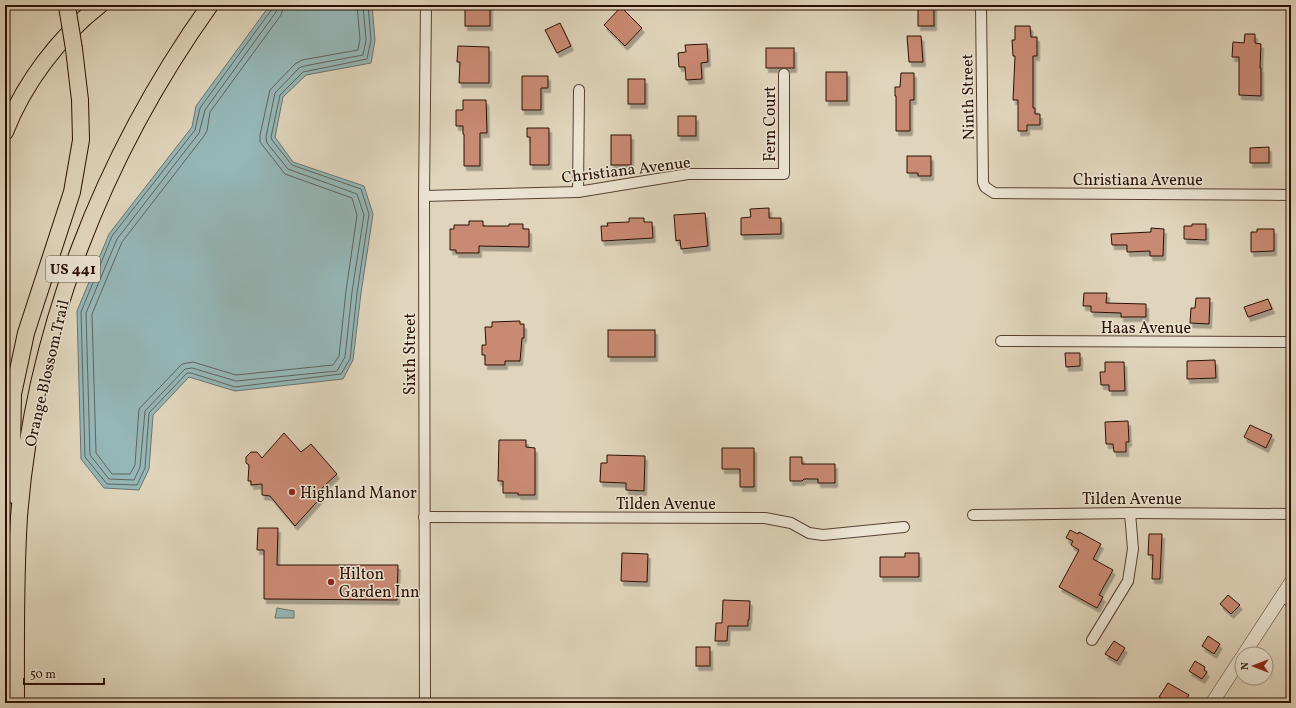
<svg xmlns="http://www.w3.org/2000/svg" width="1296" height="708" font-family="Vollkorn,serif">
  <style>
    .water { fill: #95b7b7; stroke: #6a746f }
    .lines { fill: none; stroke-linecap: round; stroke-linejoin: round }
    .shore { stroke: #60635d; stroke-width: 1 }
    .building { fill: #c98a73; stroke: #2a0f03; filter: url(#shadow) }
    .minor-casing { stroke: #584031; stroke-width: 12 }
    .tertiary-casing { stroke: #584031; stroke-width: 14 }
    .primary-casing { stroke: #2a0f03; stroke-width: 18 }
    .minor { stroke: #ebe4d3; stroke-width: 10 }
    .tertiary { stroke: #ebe4d3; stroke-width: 13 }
    .primary { stroke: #e0d5bc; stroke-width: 16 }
    .primary-bridge-casing { stroke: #2a0f03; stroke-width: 18; stroke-linecap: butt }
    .primary-bridge { stroke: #e0d5bc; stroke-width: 16 }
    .poi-dot { fill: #8f2418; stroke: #ebe4d3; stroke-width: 1.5 }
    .labels { text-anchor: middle; stroke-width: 3; stroke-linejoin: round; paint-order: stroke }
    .shield { fill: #ebe4d3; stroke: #644f41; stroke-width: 1 }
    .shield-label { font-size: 15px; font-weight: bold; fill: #2a0f03 }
    .street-label { font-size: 16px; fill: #2a0f03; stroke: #ebe4d3 }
    .poi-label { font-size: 16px; fill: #2a0f03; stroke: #ebe4d3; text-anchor: start }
  </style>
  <defs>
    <filter id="shadow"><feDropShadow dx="2.5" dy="4.5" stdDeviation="0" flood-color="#0004"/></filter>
  </defs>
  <rect width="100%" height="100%" fill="#e0d5bc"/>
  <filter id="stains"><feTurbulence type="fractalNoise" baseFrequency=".005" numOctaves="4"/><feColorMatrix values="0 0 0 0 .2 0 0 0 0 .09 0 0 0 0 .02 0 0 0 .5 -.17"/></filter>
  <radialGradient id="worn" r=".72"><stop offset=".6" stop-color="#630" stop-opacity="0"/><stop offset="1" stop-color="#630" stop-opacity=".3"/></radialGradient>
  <!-- water -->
  <g class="water">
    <polygon points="270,5 372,5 375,40 371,63 306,75 283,97 275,137 293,162 364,186 373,214 361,293 353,360 343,379 235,391 189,377 153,415 149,469 139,490 104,488 81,459 77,311 109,234 192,127 196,106"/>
    <polygon points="277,608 294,611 294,618 275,618"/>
  </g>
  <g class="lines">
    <!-- shore -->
    <g class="shore">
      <polyline points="272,5 272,9 200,108 195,130 112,236 81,312 85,457 107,484 137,485 145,468 149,413 187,373 191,373 235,387 341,374 350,359 357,293 369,214 361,189 292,165 272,140 271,137 280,95 303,72 367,59 371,40 368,5"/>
      <polyline points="278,5 276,12 205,110 199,133 117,239 86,313 90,455 109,479 134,480 140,467 145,411 185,369 192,368 236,381 337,371 345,357 352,292 364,215 357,194 288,169 267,143 266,137 275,93 299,68 304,66 363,55 366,40 363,5"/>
      <polyline points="284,5 281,15 210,112 207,131 204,136 122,242 92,314 96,453 112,474 130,474 135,465 139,409 182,364 193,362 236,375 333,365 339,356 346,291 357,215 352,198 285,174 260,142 260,135 270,90 295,64 302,60 358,50 360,39 357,5"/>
    </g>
  </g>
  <!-- building -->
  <g class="building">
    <rect x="465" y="5" width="25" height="21"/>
    <rect x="918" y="5" width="16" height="21"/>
    <polygon points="621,7 642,28 625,46 604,25"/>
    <polygon points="560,23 571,46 557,53 545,30"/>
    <polygon points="1015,26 1030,26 1031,37 1037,37 1037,56 1033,56 1033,108 1035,108 1035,114 1040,114 1040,125 1027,125 1027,131 1018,131 1018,100 1013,100 1015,56 1013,56 1012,40 1015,40"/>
    <polygon points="1245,34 1255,34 1255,43 1261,44 1260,68 1261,68 1261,96 1239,95 1239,57 1232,57 1233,42 1244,43"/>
    <polygon points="907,36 921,36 923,62 909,62"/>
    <polygon points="707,44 708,62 701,63 702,79 686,80 685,67 679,67 678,53 686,52 685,45"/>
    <polygon points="458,46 489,47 489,83 459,83 460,62 457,62"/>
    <rect x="766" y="48" width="28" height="20"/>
    <rect x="826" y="72" width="21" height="29"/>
    <polygon points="901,73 914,73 914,100 910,100 910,131 896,131 896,96 895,96 895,87 900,87"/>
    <polygon points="522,76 548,76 548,88 541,88 541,110 522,110"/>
    <rect x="628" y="79" width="17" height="25"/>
    <polygon points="463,100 486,100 487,133 480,133 480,166 464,166 464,134 463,134 463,126 456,126 456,110 463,110"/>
    <rect x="678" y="116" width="18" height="20"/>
    <polygon points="527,128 549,128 549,165 530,165 530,137 527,137"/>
    <rect x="611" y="135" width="20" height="30"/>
    <polygon points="1269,147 1269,163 1250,163 1250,148"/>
    <polygon points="907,156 931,156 931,176 918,176 918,173 907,173"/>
    <polygon points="769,208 769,218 781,218 781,234 741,235 741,218 751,217 750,209"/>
    <polygon points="705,213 708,246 681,249 680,240 676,241 674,215"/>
    <polygon points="629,218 644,218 644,222 652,222 653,238 602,241 601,226 608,226 607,223 629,222"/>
    <polygon points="469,221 483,221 483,226 509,226 509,224 523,224 523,229 529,229 529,247 479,246 479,253 456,253 456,250 450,250 450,229 454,229 454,225 469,225"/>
    <polygon points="1192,224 1206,224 1206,240 1184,239 1184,226 1192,226"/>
    <polygon points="1151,228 1164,229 1163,256 1150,256 1150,251 1127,252 1127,245 1112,245 1111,234 1151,232"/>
    <polygon points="1257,229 1274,229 1274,251 1251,252 1251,232 1257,232"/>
    <polygon points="1084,293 1107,293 1106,303 1146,304 1146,317 1121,317 1121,313 1091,312 1091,306 1083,306"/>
    <polygon points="1196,298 1210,298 1209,324 1190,323 1191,308 1195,308"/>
    <polygon points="1268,299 1272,309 1248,317 1244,307"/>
    <polygon points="520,321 520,324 524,324 524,338 522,338 520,361 505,361 505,365 485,365 485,355 482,355 482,345 486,345 485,327 492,327 492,322"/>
    <rect x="608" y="330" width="47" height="27"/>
    <polygon points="1065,353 1080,353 1080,366 1066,367"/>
    <polygon points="1215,360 1216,378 1187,379 1187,361"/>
    <polygon points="1105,362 1124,362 1125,391 1109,391 1109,385 1101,385 1100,372 1105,372"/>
    <polygon points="1128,421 1129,442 1126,442 1126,452 1114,452 1113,444 1106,444 1105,422"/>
    <polygon points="1250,425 1272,435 1266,448 1244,437"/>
    <polygon points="284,433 301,452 311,444 337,474 320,490 324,494 295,526 270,496 262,495 262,484 251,485 251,481 248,481 249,465 246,463 246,457 251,452 257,452 262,458"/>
    <polygon points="499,440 526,440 526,447 535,448 535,495 518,495 518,493 503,493 503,481 498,481"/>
    <polygon points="722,448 754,448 754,487 740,487 740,469 722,469"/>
    <polygon points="607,455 645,456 644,491 626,490 626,483 600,482 601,463 607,463"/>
    <polygon points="790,457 802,457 802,464 835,464 835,483 818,483 818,479 804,479 802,481 790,481"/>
    <polygon points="258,528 278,528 277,565 398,565 397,600 264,599 264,550 257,550"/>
    <polygon points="1070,530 1078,534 1079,532 1101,544 1093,559 1113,570 1099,595 1103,597 1097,608 1059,587 1079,550 1071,545 1073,541 1066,538"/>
    <polygon points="1149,534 1162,534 1160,579 1152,579 1153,555 1148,555"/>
    <polygon points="622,553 648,554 647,582 621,581"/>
    <polygon points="905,553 919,553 919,577 880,577 880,557 905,557"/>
    <polygon points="1228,595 1240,605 1231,614 1220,604"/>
    <polygon points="723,600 750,601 749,620 748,620 748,626 728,626 727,641 715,641 716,623 722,623"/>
    <polygon points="1208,636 1220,644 1214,654 1202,646"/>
    <polygon points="1114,641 1125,648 1117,661 1105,654"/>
    <rect x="696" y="647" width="14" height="19"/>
    <polygon points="1195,661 1205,667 1204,670 1207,672 1202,679 1189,671"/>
    <polygon points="1168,683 1189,695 1184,703 1170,703 1159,697"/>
  </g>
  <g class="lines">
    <!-- minor casing -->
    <g class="minor-casing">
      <g id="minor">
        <polyline points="981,5 983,182 985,187 994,193 1291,195"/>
        <polyline points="578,192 579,90"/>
        <polyline points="424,196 578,192 688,174 784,174 784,74"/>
        <polyline points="1001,341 1291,342"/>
        <polyline points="973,515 1130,513 1291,514"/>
        <polyline points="424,517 765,518 791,523 809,533 823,535 904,527"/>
        <polyline points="1282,596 1291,602"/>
        <polyline points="1092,640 1128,581 1133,549 1130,513"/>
        <polyline points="425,703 424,196 426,5"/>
      </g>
    </g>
    <!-- tertiary casing -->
    <g class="tertiary-casing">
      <g id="tertiary">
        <polyline points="1244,654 1291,582"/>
        <polyline points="1212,703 1242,657"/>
      </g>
    </g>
    <!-- primary casing -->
    <g class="primary-casing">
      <g id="primary">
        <path d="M5 132C24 83 59 37 100 5"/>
        <polyline points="14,495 12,450 13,394 26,333 72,192 81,140 80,100 74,49"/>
        <path d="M16 703C16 641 15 579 19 517 33 333 103 155 210 5"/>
      </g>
    </g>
    <!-- minor -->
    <use href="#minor" class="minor"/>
    <!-- tertiary -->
    <use href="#tertiary" class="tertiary"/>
    <!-- primary -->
    <use href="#primary" class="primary"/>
    <!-- primary-bridge casing -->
    <g class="primary-bridge-casing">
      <polyline id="primary-bridge" points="67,6 74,49"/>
    </g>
    <!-- primary-bridge -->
    <use href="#primary-bridge" class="primary-bridge"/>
  </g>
  <!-- markers -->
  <g class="poi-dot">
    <circle cx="292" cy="492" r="4"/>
    <circle cx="331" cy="582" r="4"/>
  </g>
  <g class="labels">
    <!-- shield labels -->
    <rect class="shield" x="46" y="256" width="54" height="26" rx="3"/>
    <g class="shield-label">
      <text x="73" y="274">US 441</text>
    </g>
    <!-- street labels -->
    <g class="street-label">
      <text transform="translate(967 97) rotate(-91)" y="6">Ninth Street</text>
      <text transform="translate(769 124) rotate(-90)" y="6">Fern Court</text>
      <text transform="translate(626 169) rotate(-7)" y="6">Christiana Avenue</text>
      <text x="1138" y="185">Christiana Avenue</text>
      <text x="1146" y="333">Haas Avenue</text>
      <text transform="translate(409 354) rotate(-90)" y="6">Sixth Street</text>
      <text transform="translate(46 373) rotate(-77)" y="6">Orange Blossom Trail</text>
      <text x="1132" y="504">Tilden Avenue</text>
      <text x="666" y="509">Tilden Avenue</text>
    </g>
    <!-- poi labels -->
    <g class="poi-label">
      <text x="300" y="498">Highland Manor</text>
      <text x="339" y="579">Hilton<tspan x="339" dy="18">Garden Inn</tspan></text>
    </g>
  </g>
  <!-- margin -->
  <rect width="1296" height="708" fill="none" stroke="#e0d5bc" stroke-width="20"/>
  <rect x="6" y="6" width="1284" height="696" fill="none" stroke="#2a0f03" stroke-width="2"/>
  <rect x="10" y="10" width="1276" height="688" fill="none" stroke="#2a0f03"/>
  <!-- north arrow -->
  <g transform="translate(1254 666) rotate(270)"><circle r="19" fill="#ebe4d3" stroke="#9e8f80"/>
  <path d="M0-3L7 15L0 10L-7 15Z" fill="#8f2418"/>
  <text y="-6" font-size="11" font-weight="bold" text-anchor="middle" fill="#2a0f03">N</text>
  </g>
  <!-- scale -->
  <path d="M24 678v6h80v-6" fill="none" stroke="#2a0f03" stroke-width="2"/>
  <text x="30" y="678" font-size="12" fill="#2a0f03" stroke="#ebe4d3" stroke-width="3" paint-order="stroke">50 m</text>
  <rect width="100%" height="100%" filter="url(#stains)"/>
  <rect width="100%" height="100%" fill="url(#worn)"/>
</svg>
